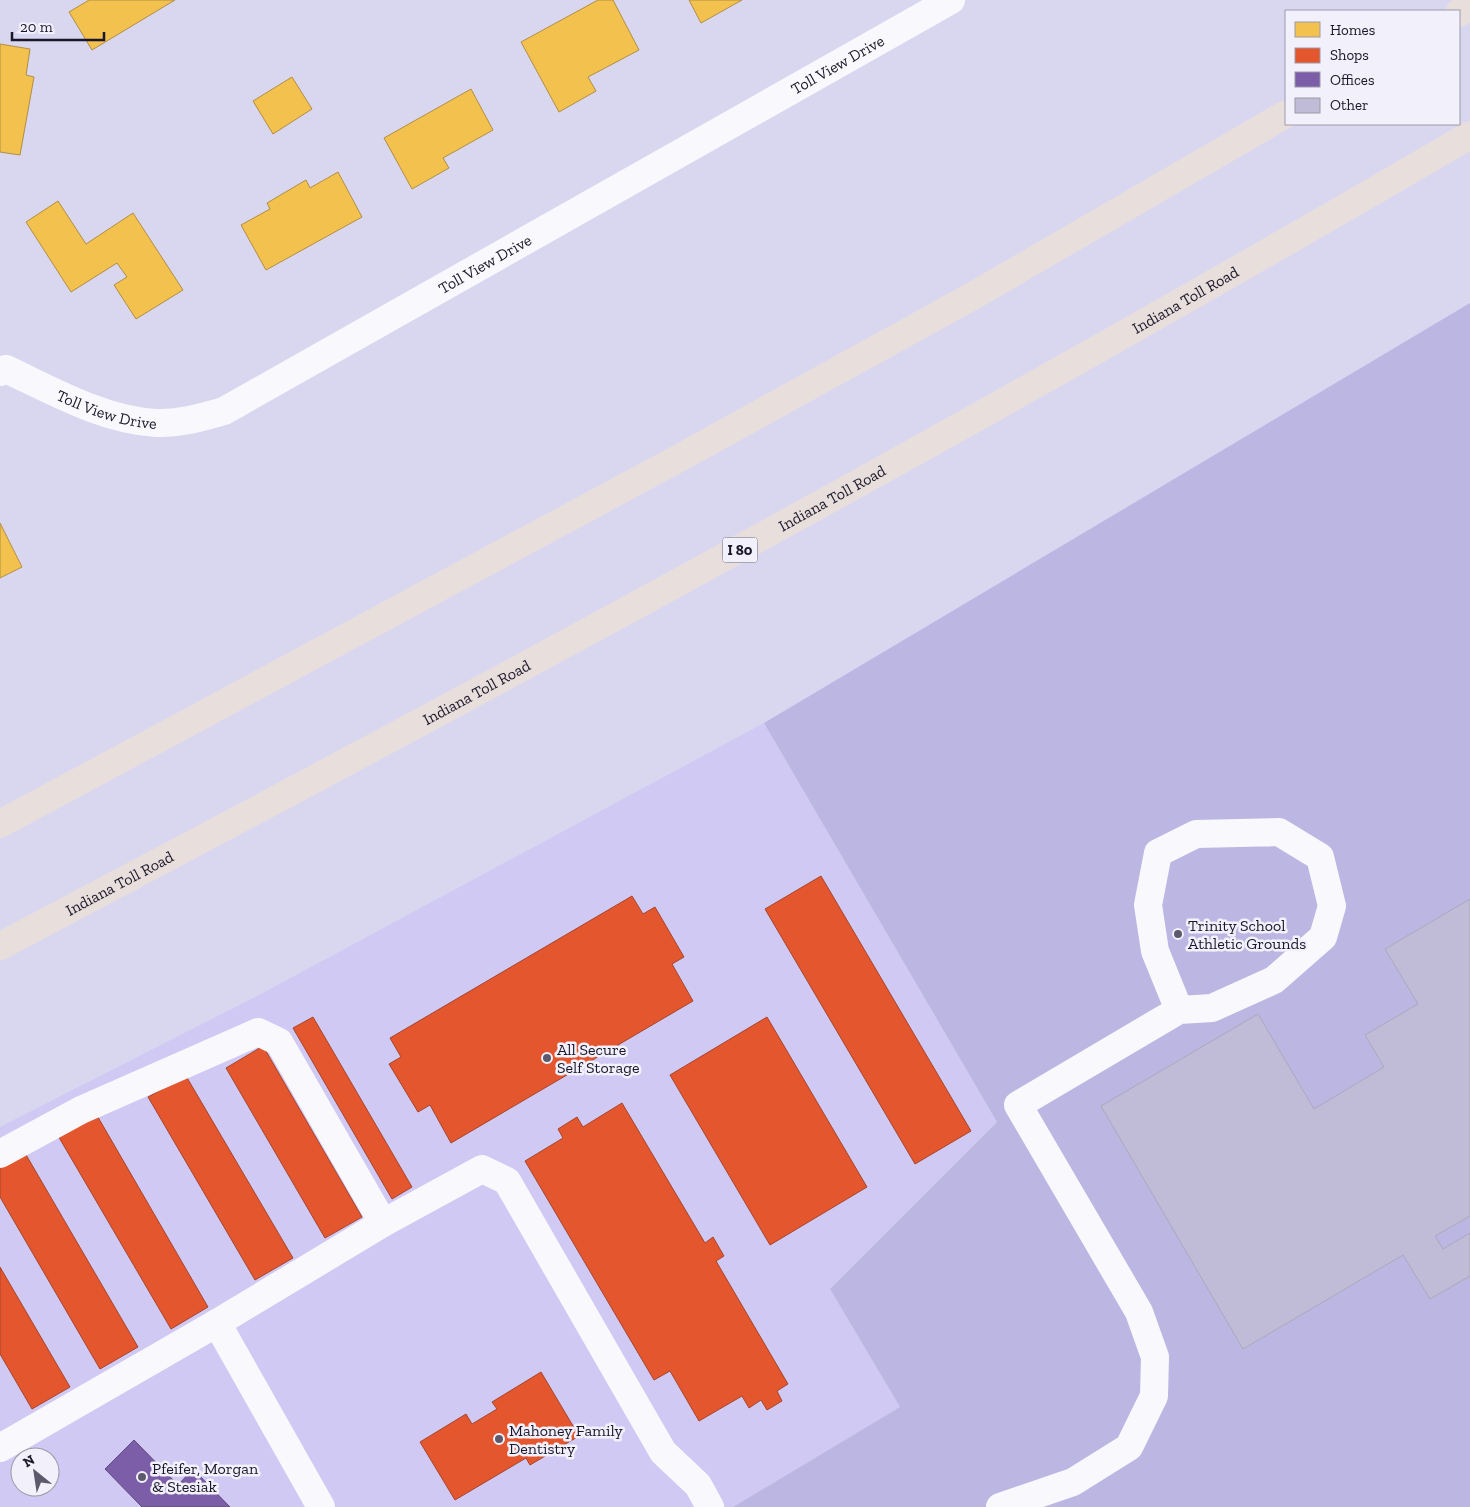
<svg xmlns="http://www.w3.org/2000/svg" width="1470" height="1507" font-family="'Zilla Slab',serif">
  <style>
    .built { fill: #cfc9f3; fill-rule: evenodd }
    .green { fill: #bcb6e3 }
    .homes { fill: #f2c14e; stroke: #b18e43 }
    .shops { fill: #e4572e; stroke: #a7442c }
    .offices { fill: #7b5ea7; stroke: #5e4981 }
    .building { fill: #c0bcd7; stroke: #aaa8bc }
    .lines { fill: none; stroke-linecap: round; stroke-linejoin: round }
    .minor { stroke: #f9f9fd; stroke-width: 28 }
    .highway { stroke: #e8dfdd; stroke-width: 28 }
    .poi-dot { fill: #5d5a6e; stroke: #f2f1fb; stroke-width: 2 }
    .labels { text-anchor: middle; stroke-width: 5; stroke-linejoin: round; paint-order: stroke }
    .shield { fill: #f2f1fb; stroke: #5b5867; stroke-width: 1 }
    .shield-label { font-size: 15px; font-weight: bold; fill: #1a1728 }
    .street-label { font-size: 16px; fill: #1a1728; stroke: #f2f1fb }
    .poi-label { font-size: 16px; fill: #1a1728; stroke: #f2f1fb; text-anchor: start }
  </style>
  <rect width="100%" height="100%" fill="#d9d6f0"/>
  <!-- built -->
  <path class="built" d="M764 723 997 1122 830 1289 900 1407 733 1507H0V1127L261 994ZM20 1457H50V1487H20Z"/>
  <!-- green -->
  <polygon class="green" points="1470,303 1470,1507 733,1507 900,1407 830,1289 997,1122 764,723"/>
  <!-- homes -->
  <g class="homes">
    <polygon points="89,0 175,0 92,50 69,12"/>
    <polygon points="598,0 613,0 639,50 588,77 596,91 559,112 521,42"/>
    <polygon points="689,0 742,0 701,23"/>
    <polygon points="0,44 30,49 26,75 34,77 20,155 0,152"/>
    <polygon points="292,77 312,109 273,134 253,101"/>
    <polygon points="471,89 493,130 443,158 449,168 412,189 384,138"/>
    <polygon points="338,172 362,217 266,270 241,225 270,209 267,203 306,180 310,188"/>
    <polygon points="58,201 86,244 133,213 183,290 136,319 114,285 127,277 117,263 71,292 26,222"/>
    <polygon points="0,523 22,567 0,578"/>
  </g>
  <!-- shops -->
  <g class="shops">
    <polygon points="821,876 971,1131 915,1164 765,909"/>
    <polygon points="632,896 643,914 655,907 684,957 672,964 693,1001 451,1143 430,1105 418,1112 389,1064 401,1057 390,1038"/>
    <polygon points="313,1017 412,1187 392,1199 293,1028"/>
    <polygon points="767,1017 867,1187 770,1245 670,1075"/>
    <polygon points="263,1046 362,1217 325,1238 226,1068"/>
    <polygon points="186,1076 293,1258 255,1280 148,1097"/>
    <polygon points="622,1103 705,1243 713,1237 724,1256 716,1261 788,1384 777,1391 782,1401 767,1410 761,1400 749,1408 742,1396 699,1421 670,1371 654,1380 525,1161 563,1138 558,1129 577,1117 583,1127"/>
    <polygon points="95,1112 208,1307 171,1329 57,1134"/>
    <polygon points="25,1153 138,1347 100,1369 0,1197 0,1167"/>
    <polygon points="0,1267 70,1387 32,1409 0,1354"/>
    <polygon points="541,1372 579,1436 530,1465 526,1458 455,1500 420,1442 466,1414 472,1424 497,1409 492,1402"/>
  </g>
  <!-- offices -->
  <polygon class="offices" points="134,1440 178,1485 193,1469 230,1507 142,1507 105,1469"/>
  <!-- building -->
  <polygon class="building" points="1470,899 1470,1216 1435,1236 1443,1249 1470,1233 1470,1276 1430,1299 1403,1255 1243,1349 1101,1106 1258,1014 1314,1109 1384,1067 1365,1035 1418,1004 1385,949"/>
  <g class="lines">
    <!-- minor -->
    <g class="minor">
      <path id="s1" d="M0 372 6 369C53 391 103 420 156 423 180 424 202 417 224 411L951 0"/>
      <polyline points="0,1154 81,1110 258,1032 279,1042 383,1223 217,1323 0,1448"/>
      <polyline points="383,1223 482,1169 507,1181 663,1452 698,1485 710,1507"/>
      <polyline points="217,1323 321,1507"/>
      <polyline points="1000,1507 1073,1482 1129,1447 1154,1396 1155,1357 1139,1312 1018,1105 1179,1010 1212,1008 1274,980 1323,937 1332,906 1320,857 1279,832 1196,834 1158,853 1148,905 1155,951 1179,1010"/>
    </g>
    <!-- highway -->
    <g class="highway">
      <polyline points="1459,13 1470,6"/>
      <polyline points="0,824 672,462 971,297 1286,114"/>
      <path id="s2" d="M0 946C495 685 987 418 1470 135"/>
    </g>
  </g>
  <!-- markers -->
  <g class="poi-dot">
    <circle cx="1178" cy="934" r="5"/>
    <circle cx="547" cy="1058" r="5"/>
    <circle cx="499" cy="1439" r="5"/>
    <circle cx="142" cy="1477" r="5"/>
  </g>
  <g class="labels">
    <!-- shield labels -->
    <rect class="shield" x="722.5" y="537.5" width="35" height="25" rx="4"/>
    <g class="shield-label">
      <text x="740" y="555">I 80</text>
    </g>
    <!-- street labels -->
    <g class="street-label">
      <text dy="6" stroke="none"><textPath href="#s1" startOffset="941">Toll View Drive</textPath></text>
      <text dy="6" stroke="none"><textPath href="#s1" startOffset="536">Toll View Drive</textPath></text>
      <text dy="6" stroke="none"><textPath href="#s2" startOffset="1350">Indiana Toll Road</textPath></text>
      <text dy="6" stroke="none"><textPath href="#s1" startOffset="116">Toll View Drive</textPath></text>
      <text dy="6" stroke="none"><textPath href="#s2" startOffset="945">Indiana Toll Road</textPath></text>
      <text dy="6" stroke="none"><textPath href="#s2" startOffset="540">Indiana Toll Road</textPath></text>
      <text dy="6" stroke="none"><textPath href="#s2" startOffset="135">Indiana Toll Road</textPath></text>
    </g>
    <!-- poi labels -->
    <g class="poi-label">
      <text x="1188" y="931">Trinity School<tspan x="1188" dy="18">Athletic Grounds</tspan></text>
      <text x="557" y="1055">All Secure<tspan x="557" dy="18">Self Storage</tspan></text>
      <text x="509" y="1436">Mahoney Family<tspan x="509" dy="18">Dentistry</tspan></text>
      <text x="152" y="1474">Pfeifer, Morgan<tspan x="152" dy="18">&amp; Stesiak</tspan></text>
    </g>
  </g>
  <!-- legend -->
  <rect x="1285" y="10" width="175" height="115" fill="#f2f1fb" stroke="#9c9aa7"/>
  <rect x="1295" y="22" width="25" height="15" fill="#f2c14e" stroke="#9c9aa7"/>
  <text x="1330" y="35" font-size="15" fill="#1a1728">Homes</text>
  <rect x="1295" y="48" width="25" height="15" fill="#e4572e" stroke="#9c9aa7"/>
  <text x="1330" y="60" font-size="15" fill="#1a1728">Shops</text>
  <rect x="1295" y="72" width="25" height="15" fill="#7b5ea7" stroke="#9c9aa7"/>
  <text x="1330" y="85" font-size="15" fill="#1a1728">Offices</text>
  <rect x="1295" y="98" width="25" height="15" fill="#c0bcd7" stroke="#9c9aa7"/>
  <text x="1330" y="110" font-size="15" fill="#1a1728">Other</text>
  <!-- north arrow -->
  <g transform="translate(35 1472) rotate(330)"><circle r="24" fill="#f2f1fb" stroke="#9c9aa7"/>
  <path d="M0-4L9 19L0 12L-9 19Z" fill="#5d5a6e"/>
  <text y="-8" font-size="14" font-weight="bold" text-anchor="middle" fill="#1a1728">N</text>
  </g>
  <!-- scale -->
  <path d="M12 32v8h92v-8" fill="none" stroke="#1a1728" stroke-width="2.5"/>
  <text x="20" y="32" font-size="15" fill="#1a1728" stroke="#f2f1fb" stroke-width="4" paint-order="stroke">20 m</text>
</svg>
